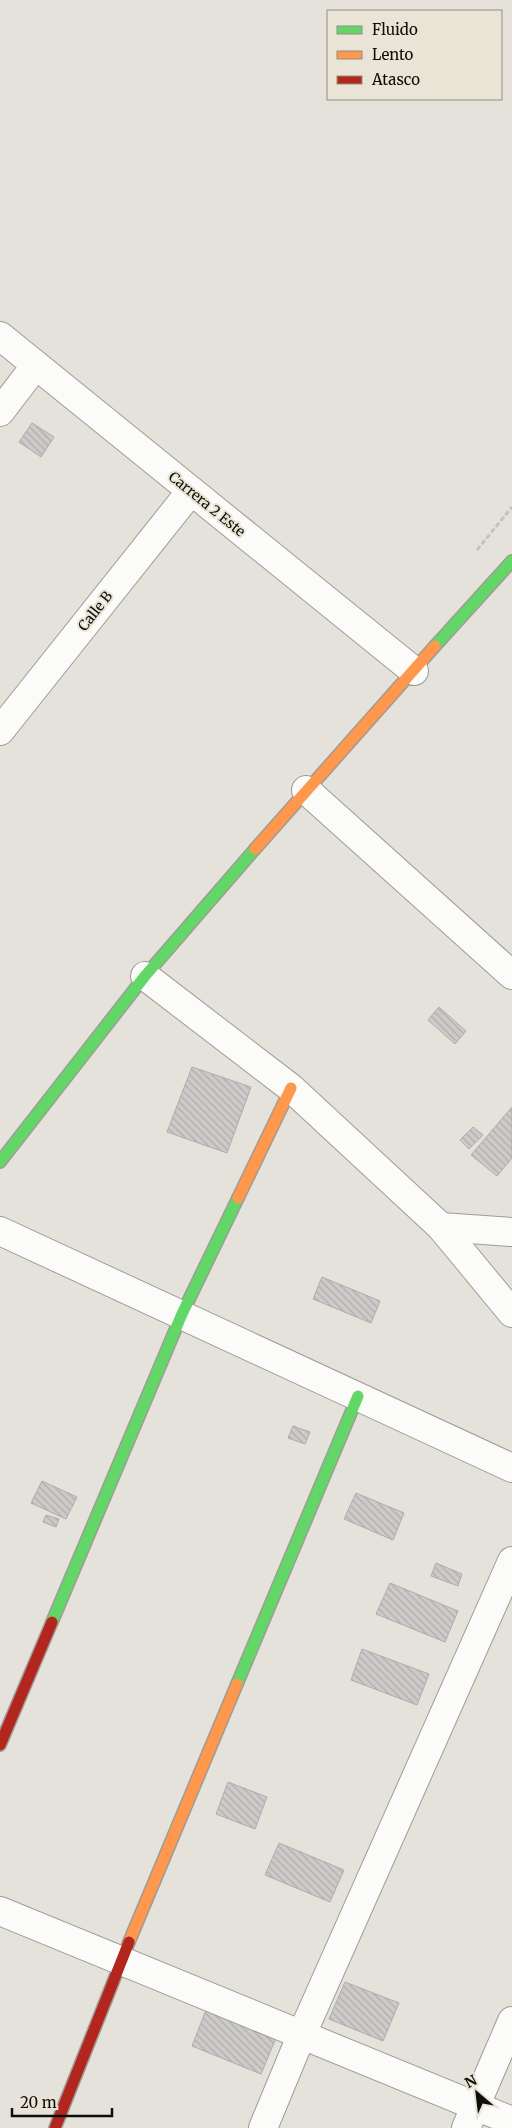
<svg xmlns="http://www.w3.org/2000/svg" width="512" height="2128" font-family="Merriweather,serif">
  <style>
    .building { fill: url(#building-back-hatch); stroke: #afacab }
    .lines { fill: none; stroke-linecap: round; stroke-linejoin: round }
    .street-casing { stroke: #9e9c96; stroke-width: 30 }
    .fast-casing { stroke: #9e9c96; stroke-width: 14 }
    .slow-casing { stroke: #9e9c96; stroke-width: 14 }
    .jam-casing { stroke: #9e9c96; stroke-width: 14 }
    .path { stroke: #c3c3c0; stroke-width: 3; stroke-dasharray: 5 2.5; stroke-linecap: butt }
    .street { stroke: #fbfbf9; stroke-width: 28 }
    .fast { stroke: #63d668; stroke-width: 11 }
    .slow { stroke: #ff974d; stroke-width: 11 }
    .jam { stroke: #b3261e; stroke-width: 11 }
    .labels { text-anchor: middle; stroke-width: 4; stroke-linejoin: round; paint-order: stroke }
    .street-label { font-size: 14px; fill: #0f0d08; stroke: #e9e4d5 }
  </style>
  <defs>
    <pattern id="building-back-hatch" width="6" height="6" patternUnits="userSpaceOnUse" patternTransform="scale(1.25)"><rect width="6" height="6" fill="#cdcbca"/><path d="M-1 5l2 2M0 0l6 6M5-1l2 2" fill="none" stroke="#afadac"/></pattern>
  </defs>
  <rect width="100%" height="100%" fill="#e4e2da"/>
  <!-- building -->
  <g class="building">
    <polygon points="32,423 54,437 41,457 19,442"/>
    <polygon points="439,1007 466,1031 455,1044 428,1020"/>
    <polygon points="192,1067 251,1087 227,1153 167,1132"/>
    <polygon points="512,1107 512,1158 497,1176 471,1155"/>
    <polygon points="473,1127 483,1135 469,1149 460,1140"/>
    <polygon points="322,1277 380,1301 371,1323 313,1299"/>
    <polygon points="293,1426 310,1432 305,1444 288,1438"/>
    <polygon points="42,1481 77,1497 66,1519 31,1503"/>
    <polygon points="356,1493 404,1513 393,1540 344,1519"/>
    <polygon points="46,1515 59,1519 56,1527 43,1522"/>
    <polygon points="436,1563 462,1574 458,1586 431,1576"/>
    <polygon points="390,1583 458,1611 445,1642 376,1614"/>
    <polygon points="362,1649 429,1674 417,1705 351,1680"/>
    <polygon points="228,1782 267,1797 255,1829 216,1814"/>
    <polygon points="279,1843 344,1870 330,1902 265,1875"/>
    <polygon points="345,1982 399,2003 383,2041 329,2019"/>
    <polygon points="206,2010 276,2038 261,2074 192,2046"/>
  </g>
  <g class="lines">
    <!-- street casing -->
    <g class="street-casing">
      <g id="street">
        <polyline points="0,336 414,671"/>
        <polyline points="0,412 36,365"/>
        <polyline points="0,731 191,491"/>
        <polyline points="306,790 512,975"/>
        <polyline points="145,976 291,1088 441,1227 512,1313"/>
        <polyline points="441,1227 512,1232"/>
        <polyline points="0,1231 512,1468"/>
        <polyline points="0,1911 512,2121"/>
        <polyline points="263,2128 302,2034 512,1561"/>
        <polyline points="466,2128 512,2021"/>
      </g>
    </g>
    <!-- fast casing -->
    <g class="fast-casing">
      <g id="fast">
        <polyline points="435,646 512,561"/>
        <polyline points="0,1162 145,976 255,849"/>
        <polyline points="52,1622 182,1314 238,1198"/>
        <polyline points="237,1684 358,1396"/>
      </g>
    </g>
    <!-- slow casing -->
    <g class="slow-casing">
      <g id="slow">
        <polyline points="255,849 435,646"/>
        <polyline points="238,1198 291,1088"/>
        <polyline points="129,1942 237,1684"/>
      </g>
    </g>
    <!-- jam casing -->
    <g class="jam-casing">
      <g id="jam">
        <polyline points="0,1745 52,1622"/>
        <polyline points="55,2128 129,1942"/>
      </g>
    </g>
    <!-- path -->
    <polyline class="path" points="477,550 512,507"/>
    <!-- street -->
    <use href="#street" class="street"/>
    <!-- fast -->
    <use href="#fast" class="fast"/>
    <!-- slow -->
    <use href="#slow" class="slow"/>
    <!-- jam -->
    <use href="#jam" class="jam"/>
  </g>
  <g class="labels">
    <!-- street labels -->
    <g class="street-label">
      <text transform="translate(207 504) rotate(39)" y="5">Carrera 2 Este</text>
      <text transform="translate(95 611) rotate(-52)" y="5">Calle B</text>
    </g>
  </g>
  <!-- legend -->
  <rect x="327" y="10" width="175" height="90" fill="#e9e4d5" stroke="#928e83"/>
  <rect x="337" y="26" width="25" height="8" fill="#63d668" stroke="#928e83"/>
  <text x="372" y="35" font-size="15" fill="#0f0d08">Fluido</text>
  <rect x="337" y="51" width="25" height="8" fill="#ff974d" stroke="#928e83"/>
  <text x="372" y="60" font-size="15" fill="#0f0d08">Lento</text>
  <rect x="337" y="76" width="25" height="8" fill="#b3261e" stroke="#928e83"/>
  <text x="372" y="85" font-size="15" fill="#0f0d08">Atasco</text>
  <!-- north arrow -->
  <g transform="translate(477 2093) rotate(332)" stroke="#e9e4d5" stroke-width="4" paint-order="stroke">
  <path d="M0-4L9 19L0 12L-9 19Z" fill="#0f0d08"/>
  <text y="-8" font-size="14" font-weight="bold" text-anchor="middle" fill="#0f0d08">N</text>
  </g>
  <!-- scale -->
  <path d="M12 2108v8h100v-8" fill="none" stroke="#0f0d08" stroke-width="2.5"/>
  <text x="20" y="2108" font-size="15" fill="#0f0d08" stroke="#e9e4d5" stroke-width="4" paint-order="stroke">20 m</text>
</svg>
